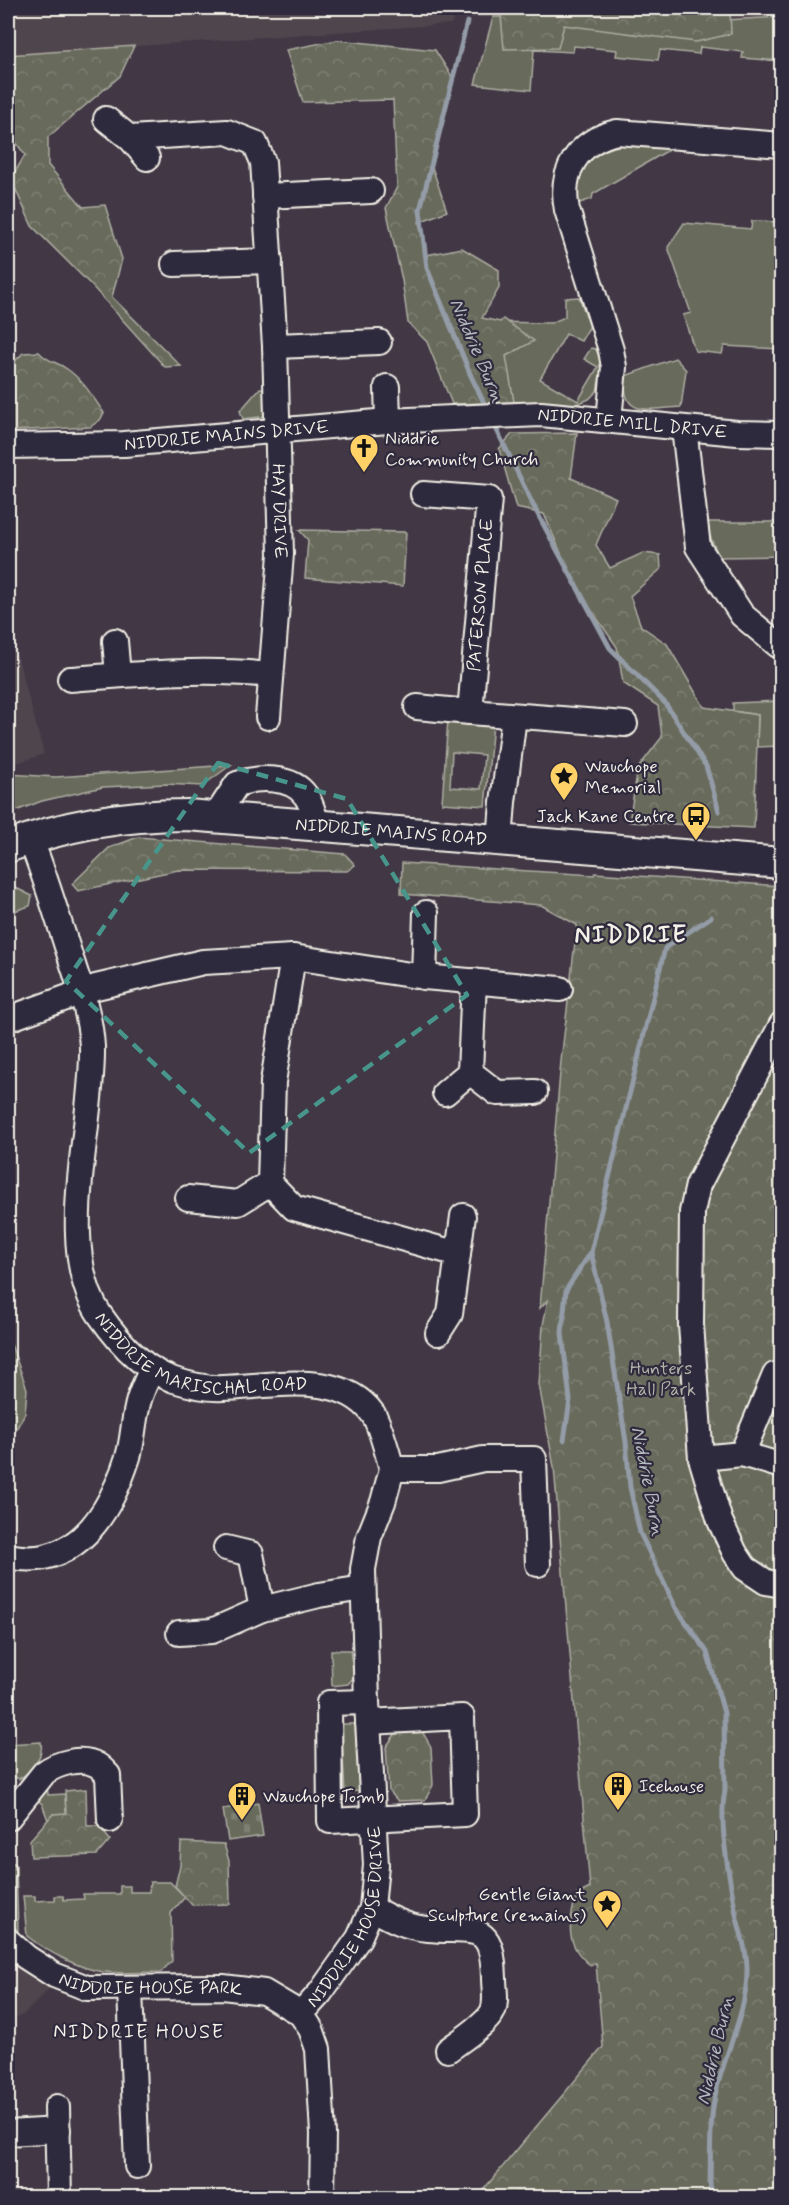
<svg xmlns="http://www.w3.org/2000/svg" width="789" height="2205" font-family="Mynerve,sans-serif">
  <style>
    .built { fill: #50444e }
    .green { fill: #676a5c; stroke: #aeaea2; stroke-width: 1.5; fill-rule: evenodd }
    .forest { fill: url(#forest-crowns); stroke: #aeaea2; stroke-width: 1.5 }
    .cemetery { fill: url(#cemetery-stones); stroke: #aeaea2; stroke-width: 1.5 }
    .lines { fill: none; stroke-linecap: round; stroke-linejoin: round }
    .stream { stroke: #949ca8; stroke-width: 5 }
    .minor-casing { stroke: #f4f1e8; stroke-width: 28 }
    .major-casing { stroke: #f4f1e8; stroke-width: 34 }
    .minor { stroke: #2f2a3d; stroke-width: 24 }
    .major { stroke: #2f2a3d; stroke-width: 30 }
    .rail-casing { stroke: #f4f1e8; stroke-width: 7 }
    .rail { stroke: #2f2a3d; stroke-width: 4.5; stroke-dasharray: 14; stroke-linecap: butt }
    .marked { fill: none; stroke: #48958c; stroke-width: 4.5; stroke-dasharray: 12 8; stroke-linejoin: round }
    .labels { text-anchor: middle; stroke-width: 4.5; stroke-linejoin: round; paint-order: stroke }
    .street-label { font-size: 18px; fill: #f4f1e8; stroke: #2f2a3d }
    .poi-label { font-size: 18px; fill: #f4f1e8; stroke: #2f2a3d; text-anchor: start }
    .park-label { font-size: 18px; fill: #b5b4a9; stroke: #2f2a3d }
    .water-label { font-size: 20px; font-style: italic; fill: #b4b9be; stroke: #2f2a3d }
    .neighbourhood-label { font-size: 20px; letter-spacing: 1.5px; fill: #f4f1e8; stroke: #2f2a3d }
    .district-label { font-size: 24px; font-weight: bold; letter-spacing: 1.5px; fill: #f4f1e8; stroke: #2f2a3d }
  </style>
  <defs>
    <pattern id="forest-crowns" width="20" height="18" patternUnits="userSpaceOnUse" patternTransform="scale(1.5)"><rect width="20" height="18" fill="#676a5c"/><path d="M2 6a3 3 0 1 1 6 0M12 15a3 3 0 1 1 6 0" fill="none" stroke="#7d8073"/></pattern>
    <pattern id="cemetery-stones" width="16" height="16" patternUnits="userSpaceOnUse" patternTransform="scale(1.5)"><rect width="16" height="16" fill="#676a5c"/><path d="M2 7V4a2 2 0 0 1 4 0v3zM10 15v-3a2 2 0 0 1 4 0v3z" fill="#7d8073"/></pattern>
  </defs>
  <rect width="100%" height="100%" fill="#413745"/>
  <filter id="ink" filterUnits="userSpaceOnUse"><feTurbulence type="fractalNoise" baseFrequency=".0167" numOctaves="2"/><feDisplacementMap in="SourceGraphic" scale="12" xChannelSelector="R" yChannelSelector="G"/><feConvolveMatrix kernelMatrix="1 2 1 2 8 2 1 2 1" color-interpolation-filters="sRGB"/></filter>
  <g filter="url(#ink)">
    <!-- built -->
    <g class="built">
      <polygon points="8,8 781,8 781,17 707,21 651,13 454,18 451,24 8,55"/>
      <polygon points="8,647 15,647 44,754 8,766"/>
      <polygon points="8,1954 54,1984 23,2015 8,2022"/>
    </g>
    <!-- green -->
    <g class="green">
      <polygon points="651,13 707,21 781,17 781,70 780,61 742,58 743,52 700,47 699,54 660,50 658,60 616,56 617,50 574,46 573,52 534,50 531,90 475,84 493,17"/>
      <path d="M623 145 672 148 593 194 592 199 577 204C576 170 589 151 623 145Z"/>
      <polygon points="752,221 781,222 781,349 724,346 722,354 695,351 683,315 691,313 668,247 684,223 751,229"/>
      <polygon points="579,297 590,326 581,341 566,334 540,379 578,401 598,367 584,359 591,348 596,349 602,366 597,391 589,399 577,404 514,402 477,322 551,323 565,317 565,298"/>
      <path d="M675 358 686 370 681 407C651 408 621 420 625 376Z"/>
      <polygon points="260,388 268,389 268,416 243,419 240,411"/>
      <polygon points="704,522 781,522 781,556 719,557"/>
      <polygon points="781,701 781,746 757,747 758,715 733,711 733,703"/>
      <path d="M448 719 493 724 485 806 442 803ZM452 752 484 755 481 789 450 787Z"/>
      <polygon points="231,765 202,786 166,784 103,787 42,801 8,814 8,774 56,777"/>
      <polygon points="8,1336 27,1389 25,1413 13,1435 8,1435"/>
      <polygon points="331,1650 350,1650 354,1677 348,1684 332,1686"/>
      <polygon points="341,1724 355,1724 359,1791 345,1792"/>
      <path d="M41 1742C44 1758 32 1771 19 1779L8 1774V1744Z"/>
      <polygon points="47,1783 48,1795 65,1794 66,1814 53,1814 48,1820 42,1804 34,1797"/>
      <polygon points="8,1863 15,1863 16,1866 18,1931 8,1921"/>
      <path d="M150 1882H170L185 1897 171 1913 172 1961 161 1972C142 1972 122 1974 104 1972 79 1969 46 1951 27 1936L23 1896H35V1901L55 1900V1896H63L64 1900 84 1899 83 1894H120V1886H130V1892H149Z"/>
    </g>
    <!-- forest -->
    <g class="forest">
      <polygon points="510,8 730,8 731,34 696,42 564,25 558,48 504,49 501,16"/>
      <polygon points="337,40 435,50 454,80 432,167 447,211 419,222 426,255 462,248 499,270 499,288 482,318 500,322 503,319 534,341 506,356 514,402 452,404 427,342 408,323 402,280 386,208 397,187 393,100 303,102 286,50"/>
      <polygon points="134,46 120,76 48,137 48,165 83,207 105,205 122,259 112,297 181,366 165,367 92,286 32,226 11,179 25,155 8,131 8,55"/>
      <path d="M39 352C49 363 56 361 67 369 83 380 93 397 104 413L100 420 90 427 8 431V363H13L23 353Z"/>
      <polygon points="577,433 571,478 616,498 596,545 610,568 643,553 660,555 661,569 630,596 641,626 667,644 704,707 758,715 754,828 629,822 638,768 662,737 658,706 623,683 617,647 576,588 544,514 516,508 499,449 512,434"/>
      <polygon points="299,530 406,532 403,586 305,578 308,540"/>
      <polygon points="138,837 345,854 355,865 347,871 178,870 78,891 72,884 109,848"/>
      <path d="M402 863 594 875 595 873 781 886V2197H485L484 2189 603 2047 596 1963 590 1965C564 1944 569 1925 576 1895L590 1888 554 1467 539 1385 543 1325 548 1300 540 1308 561 1061 577 925 541 905 401 894Z"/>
      <polygon points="8,884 32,896 30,906 8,913"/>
      <polygon points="422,1731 431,1747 433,1785 425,1800 398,1801 389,1791 386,1747 396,1733"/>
      <polygon points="86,1789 87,1826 99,1826 110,1840 97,1855 31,1857 30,1840 53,1814 66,1813 65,1791"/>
      <polygon points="181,1842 224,1844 229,1861 230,1904 192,1905 175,1886 180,1866"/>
    </g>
    <!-- cemetery -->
    <polygon class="cemetery" points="258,1803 263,1836 228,1841 223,1809"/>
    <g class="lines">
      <!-- stream -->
      <g class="stream">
        <polyline points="467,22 420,210 427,268 471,376 488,411"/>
        <polyline points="493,422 534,507 610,648 665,703 706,766 719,811"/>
        <path d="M591 1252 607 1322 626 1442 630 1487 640 1533 676 1608 707 1652 724 1713 725 1791C718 1823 730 1881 736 1914 740 1932 747 1949 747 1968 748 2015 722 2056 714 2101 709 2128 711 2157 710 2184L712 2198"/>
        <polyline points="564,1440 570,1400 562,1333 566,1290 591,1252 665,948 711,917"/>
      </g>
      <!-- minor casing -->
      <g class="minor-casing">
        <g id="minor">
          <path id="s1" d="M106 119 130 138 227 132 255 143 263 162 275 346 281 554 268 717"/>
          <polyline points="130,138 147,158"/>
          <polyline points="265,196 371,191"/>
          <polyline points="174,264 270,261"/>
          <polyline points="275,346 379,342"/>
          <polyline points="387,387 388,421"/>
          <path d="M609 420 614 367 611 350 567 210C559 171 578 141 617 132L782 145"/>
          <polyline points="684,428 698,547 742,615 778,645"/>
          <path id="s2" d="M8 446 124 444 388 421 541 414 737 433 782 434"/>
          <polyline points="423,494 489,499 470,712 625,724"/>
          <polyline points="115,641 118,675"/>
          <path d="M70 679C137 674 203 668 270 675"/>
          <polyline points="417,707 470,712"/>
          <path d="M216 816 237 784C257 777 292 775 306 796 312 804 314 817 318 826"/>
          <path id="s3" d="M30 838C43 870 53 904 64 937 75 973 90 1009 92 1047 94 1125 54 1248 100 1315 118 1341 144 1370 174 1380 190 1385 207 1389 223 1388 270 1387 341 1369 373 1414 380 1424 388 1455 392 1469"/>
          <polyline points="500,841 503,802 514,717"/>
          <polyline points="293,957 273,1082 270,1183 294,1208 458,1254"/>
          <polyline points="424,977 426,913"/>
          <polyline points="8,1019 96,987 203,962 293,957 424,977 560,989"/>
          <polyline points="782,1024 698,1185 692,1212 691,1325 701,1458 720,1521 735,1553 745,1568 766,1582 782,1585"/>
          <polyline points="470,1072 497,1093 535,1092"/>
          <polyline points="445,1093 470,1072 474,981"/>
          <polyline points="188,1198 238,1203 270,1183"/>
          <polyline points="438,1333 450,1314 463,1216"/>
          <polyline points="742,1454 782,1466"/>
          <polyline points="701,1458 742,1454 775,1375 782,1374"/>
          <polyline points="392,1469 438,1469 483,1459 534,1459 538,1564"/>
          <polyline points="226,1548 251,1554 262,1609 319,1595 363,1588"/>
          <path d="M8 1556C75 1571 110 1513 128 1457 133 1441 133 1424 137 1408 139 1395 146 1381 152 1369"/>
          <polyline points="179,1633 212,1631 262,1609"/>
          <polyline points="367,1702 329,1703 330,1821 465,1814 462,1717 368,1722"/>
          <path d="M8 1818 44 1773C57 1763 82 1756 97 1765 101 1767 105 1772 108 1775L110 1820"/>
          <path d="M372 1908C389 1918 408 1928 428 1929 475 1933 492 1920 494 1978 494 1989 497 2001 493 2011 487 2024 460 2041 448 2050"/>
          <path id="s4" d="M8 1941 26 1957 54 1975 87 1988 223 1987 264 1992 301 2014 311 2029 318 2049 323 2134 322 2198"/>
          <polyline points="130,1989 137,2166"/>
          <path id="s5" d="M301 2014 320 1993 359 1938 372 1908 376 1865 367 1702 363 1569 369 1537 383 1502 392 1469"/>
          <polyline points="57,2107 59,2198"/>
          <polyline points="8,2133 58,2130"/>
        </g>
      </g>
      <!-- major casing -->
      <g class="major-casing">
        <g id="major">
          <path id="s6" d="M8 847C66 824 124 815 187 815L782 863"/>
        </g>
      </g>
      <!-- minor -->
      <use href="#minor" class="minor"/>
      <!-- major -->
      <use href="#major" class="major"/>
      <!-- rail casing -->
      <g class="rail-casing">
        <polyline id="rail" points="8,8 11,8"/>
      </g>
      <!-- rail -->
      <use href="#rail" class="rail"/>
    </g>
  </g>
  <!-- marked area -->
  <path class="marked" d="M218 763 347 799 467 995 249 1153 66 981Z"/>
  <!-- icons -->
  <defs>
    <g id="church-pin" transform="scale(1.5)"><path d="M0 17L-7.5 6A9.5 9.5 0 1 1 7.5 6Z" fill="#ffd166" stroke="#2f2a3d"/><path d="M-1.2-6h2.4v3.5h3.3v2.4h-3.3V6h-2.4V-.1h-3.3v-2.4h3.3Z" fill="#111"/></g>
    <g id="sight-pin" transform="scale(1.5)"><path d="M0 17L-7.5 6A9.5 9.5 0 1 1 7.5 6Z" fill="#ffd166" stroke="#2f2a3d"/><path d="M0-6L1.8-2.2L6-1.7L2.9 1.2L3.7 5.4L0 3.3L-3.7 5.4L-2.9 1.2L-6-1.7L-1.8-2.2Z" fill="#111"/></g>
    <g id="bus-pin" transform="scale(1.5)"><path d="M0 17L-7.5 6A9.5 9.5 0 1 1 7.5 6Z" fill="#ffd166" stroke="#2f2a3d"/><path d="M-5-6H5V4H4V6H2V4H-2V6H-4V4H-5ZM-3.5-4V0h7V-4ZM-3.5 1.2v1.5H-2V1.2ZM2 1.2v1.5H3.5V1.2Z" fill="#111"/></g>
    <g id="building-pin" transform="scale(1.5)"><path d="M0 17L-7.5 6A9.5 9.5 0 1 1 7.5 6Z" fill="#ffd166" stroke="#2f2a3d"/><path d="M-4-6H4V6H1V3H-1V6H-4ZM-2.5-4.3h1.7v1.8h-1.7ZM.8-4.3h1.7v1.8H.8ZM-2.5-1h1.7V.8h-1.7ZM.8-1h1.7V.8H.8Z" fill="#111"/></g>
  </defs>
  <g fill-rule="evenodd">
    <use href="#church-pin" x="364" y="448"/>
    <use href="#sight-pin" x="564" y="776"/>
    <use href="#bus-pin" x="696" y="816"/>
    <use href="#building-pin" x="618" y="1786"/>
    <use href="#building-pin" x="242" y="1796"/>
    <use href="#sight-pin" x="607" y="1904"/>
  </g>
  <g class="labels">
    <!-- street labels -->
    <g class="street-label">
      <text dy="6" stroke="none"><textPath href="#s2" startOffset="626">NIDDRIE MILL DRIVE</textPath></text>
      <text dy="6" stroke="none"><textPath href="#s2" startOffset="219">NIDDRIE MAINS DRIVE</textPath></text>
      <text dy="6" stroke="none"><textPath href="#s1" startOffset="528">HAY DRIVE</textPath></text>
      <text transform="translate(480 595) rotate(-85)" y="6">PATERSON PLACE</text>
      <text dy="6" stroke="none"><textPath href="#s6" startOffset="388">NIDDRIE MAINS ROAD</textPath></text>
      <text dy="6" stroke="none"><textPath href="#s3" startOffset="608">NIDDRIE MARISCHAL ROAD</textPath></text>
      <text dy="6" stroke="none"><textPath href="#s5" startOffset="112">NIDDRIE HOUSE DRIVE</textPath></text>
      <text dy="6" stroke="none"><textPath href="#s4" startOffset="156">NIDDRIE HOUSE PARK</textPath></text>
    </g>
    <!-- poi labels -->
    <g class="poi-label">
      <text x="385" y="444">Niddrie<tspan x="385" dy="21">Community Church</tspan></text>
      <text x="585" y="772">Wauchope<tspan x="585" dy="21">Memorial</tspan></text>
      <text x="675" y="822" text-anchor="end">Jack Kane Centre</text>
      <text x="639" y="1792">Icehouse</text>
      <text x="263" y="1802">Wauchope Tomb</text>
      <text x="586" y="1900" text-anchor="end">Gentle Giant<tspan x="586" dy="21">Sculpture (remains)</tspan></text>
    </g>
    <!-- park labels -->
    <g class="park-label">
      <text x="661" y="1374">Hunters<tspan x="661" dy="21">Hall Park</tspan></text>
    </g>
    <!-- water labels -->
    <g class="water-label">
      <text transform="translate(478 350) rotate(67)" y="7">Niddrie Burn</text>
      <text transform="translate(649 1481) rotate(79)" y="7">Niddrie Burn</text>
      <text transform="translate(714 2050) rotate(-77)" y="7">Niddrie Burn</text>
    </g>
    <!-- neighbourhood labels -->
    <g class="neighbourhood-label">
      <text x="139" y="2038">NIDDRIE HOUSE</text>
    </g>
    <!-- district labels -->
    <g class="district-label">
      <text x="631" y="942">NIDDRIE</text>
    </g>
  </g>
  <!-- margin -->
  <rect width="789" height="2205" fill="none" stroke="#2f2a3d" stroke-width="30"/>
  <rect x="15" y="15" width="759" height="2175" fill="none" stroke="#f4f1e8" stroke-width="2" filter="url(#ink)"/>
</svg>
